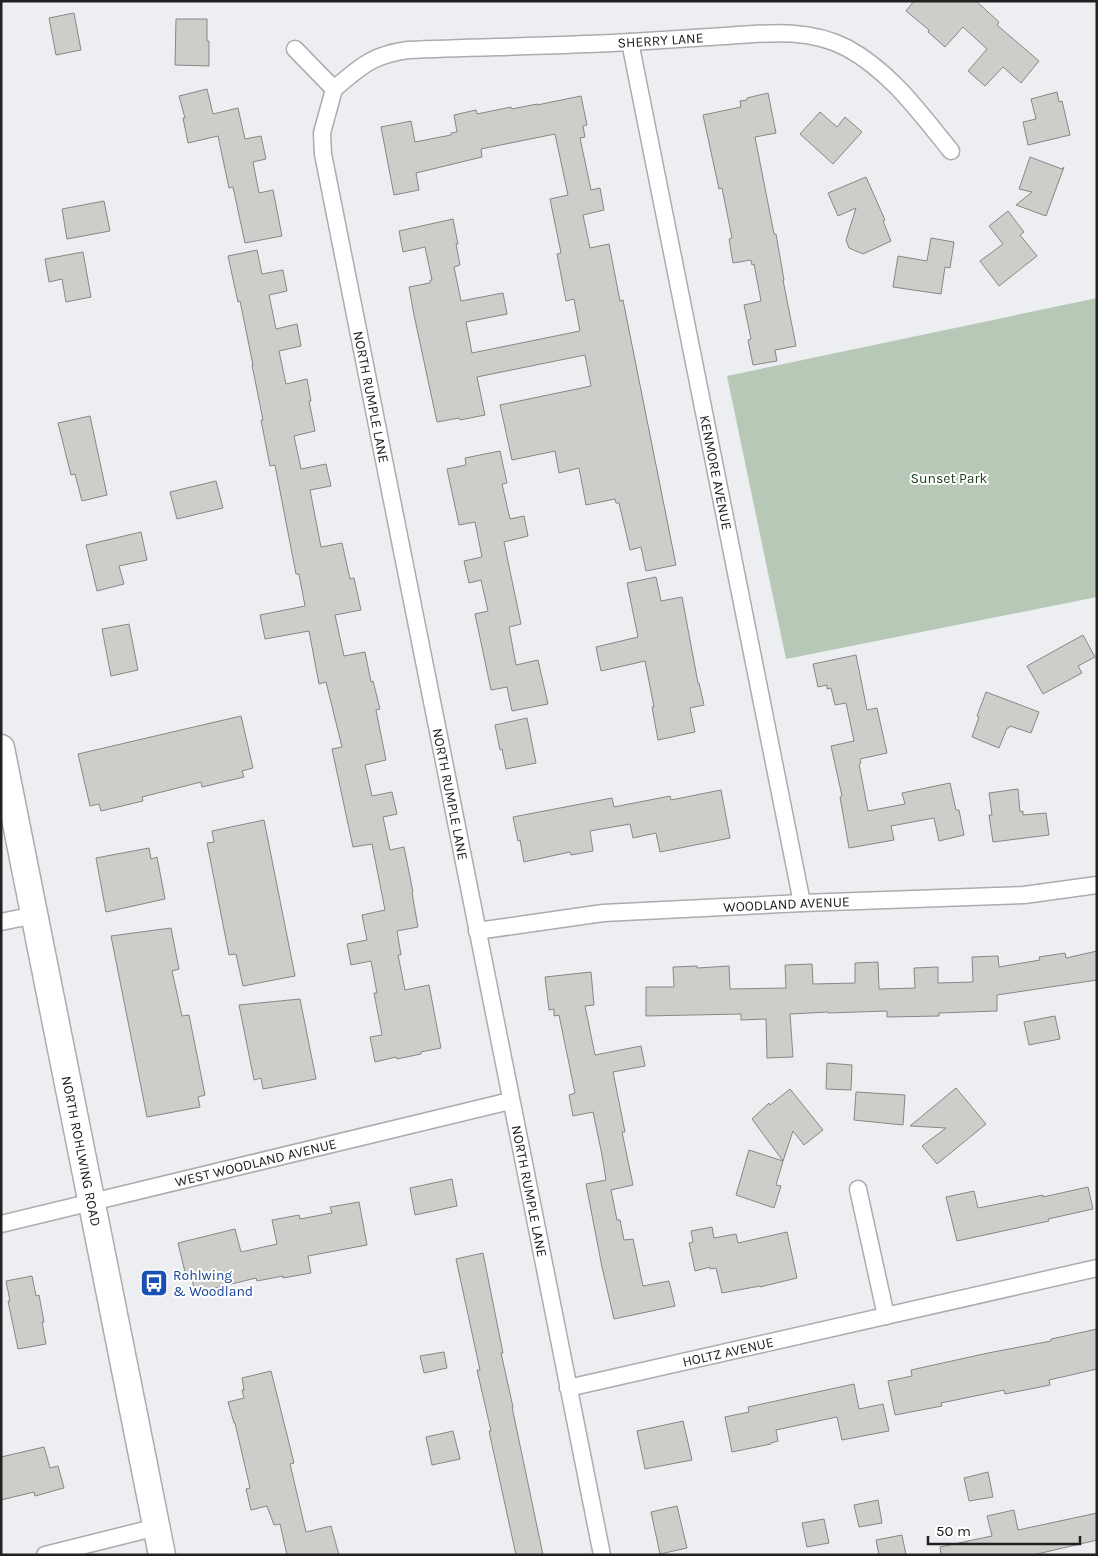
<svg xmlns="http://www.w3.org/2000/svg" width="1098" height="1556" font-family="Karla,sans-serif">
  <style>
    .green { fill: #b8c8b6 }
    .building { fill: #cfcdca; stroke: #898785 }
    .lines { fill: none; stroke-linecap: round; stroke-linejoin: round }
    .minor-casing { stroke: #aaacae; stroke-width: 19 }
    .primary-casing { stroke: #aaacae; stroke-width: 29 }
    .minor { stroke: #fff; stroke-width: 16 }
    .primary { stroke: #fff; stroke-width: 26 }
    .labels { text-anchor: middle; stroke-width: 4; stroke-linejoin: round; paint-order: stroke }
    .street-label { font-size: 14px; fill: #212122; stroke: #fff }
    .park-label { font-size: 14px; fill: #1c411b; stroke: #fff }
    .transit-label { font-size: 14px; fill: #164399; stroke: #fff; text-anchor: start }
  </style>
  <rect width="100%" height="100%" fill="#eceef1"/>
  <!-- green -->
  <polygon class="green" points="1097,298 1097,597 786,659 727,376"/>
  <!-- building -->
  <g class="building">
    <polygon points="914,1 976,1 999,22 997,25 1039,61 1021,83 1003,67 985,86 968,71 987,49 963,27 945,47 928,32 929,30 906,11"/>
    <polygon points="74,13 81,50 56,55 49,18"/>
    <polygon points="176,19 207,19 207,41 209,41 209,66 175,65"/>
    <polygon points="207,89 213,114 238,108 245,139 261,136 266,159 253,162 259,193 273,190 282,236 245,243 233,187 229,188 218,136 188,143 183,118 185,118 179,96"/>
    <polygon points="1057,92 1059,102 1062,101 1070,135 1028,145 1023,122 1036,119 1031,99"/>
    <polygon points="768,93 776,133 755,137 774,234 776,234 784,280 783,280 796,346 775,350 777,361 753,365 748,340 751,339 744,305 761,301 754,264 752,265 751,260 733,263 729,239 732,238 722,188 719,189 703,115 741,107 740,101 747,100 747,98"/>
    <polygon points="581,96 587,125 583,126 585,137 580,138 591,190 600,188 604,210 583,215 590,248 609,244 620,301 623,300 676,565 646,571 641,547 630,550 619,503 616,503 615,499 586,505 579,468 559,473 555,451 512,460 500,405 591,386 585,355 477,377 485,415 460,420 459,418 437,422 414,315 409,287 430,283 430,280 432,280 425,247 403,252 399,231 453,219 458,244 456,244 460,265 454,267 461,301 503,293 507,314 466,322 472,353 580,331 574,299 566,301 557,254 561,253 550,199 568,195 555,134 481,149 482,157 416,173 419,190 394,195 381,127 411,121 415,142 451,135 451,133 457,132 454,115 476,110 477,114 511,107 512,109 537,104 537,105"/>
    <polygon points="820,112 837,127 845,117 862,132 833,164 800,134"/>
    <polygon points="1030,157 1062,169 1064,167 1046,216 1016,205 1032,192 1019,189"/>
    <polygon points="866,177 885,220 883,221 891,241 863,254 849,248 846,240 856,208 838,216 828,193"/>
    <polygon points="104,201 110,231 67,239 62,209"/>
    <polygon points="1008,211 1024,232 1020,235 1037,256 999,286 980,261 1003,244 989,226"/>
    <polygon points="931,238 954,242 950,268 945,267 941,294 893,287 898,256 927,261"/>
    <polygon points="257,250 262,274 283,270 287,291 269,295 276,329 297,324 301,346 279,351 286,384 307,379 311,401 309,401 315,431 294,436 301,469 326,464 331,486 310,490 321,547 342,543 350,579 354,578 361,610 335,615 344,656 365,652 371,682 373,681 380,709 376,710 386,760 365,765 372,796 392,792 397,814 383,817 390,850 404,847 413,892 412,893 418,927 397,931 401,955 398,955 405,990 429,985 441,1048 421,1052 421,1054 397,1059 396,1057 375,1062 370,1037 382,1035 374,993 377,993 371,961 351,965 347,944 367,940 362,915 385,910 372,844 353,847 332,749 342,747 326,682 319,684 309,631 265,639 260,615 305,606 299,574 296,574 275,465 270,466 261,420 263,420 252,365 253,365 240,301 238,302 228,256"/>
    <polygon points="83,252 91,297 66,302 62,279 49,282 45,259"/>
    <polygon points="90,416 107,495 82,501 75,474 71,475 58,423"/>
    <polygon points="500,451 507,483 502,484 510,519 524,516 528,536 504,542 521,624 509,627 516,665 538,660 548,704 512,711 507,687 491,690 475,614 488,611 481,580 469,583 464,561 482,557 475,522 459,525 447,469 466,465 465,458"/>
    <polygon points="216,481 223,508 177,519 170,492"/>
    <polygon points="141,532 147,560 119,566 124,584 97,591 86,545"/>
    <polygon points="656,577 661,601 682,597 698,683 699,683 704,705 690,708 695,732 658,740 652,707 654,707 645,661 601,671 596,647 638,637 627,583"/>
    <polygon points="129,624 138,670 111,676 102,629"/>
    <polygon points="1083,635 1095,657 1078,666 1082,673 1043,694 1027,666"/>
    <polygon points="856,655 867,710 877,708 887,753 860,759 861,763 859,764 868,811 905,804 902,793 950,783 956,810 959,810 964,835 939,841 934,818 891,826 894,840 849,848 840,797 842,796 831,746 854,741 846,703 835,705 831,688 827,689 827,685 818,687 813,664"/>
    <polygon points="986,692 1039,712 1031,733 1010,726 1009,728 1007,728 999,748 972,737 979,717 977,716"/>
    <polygon points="241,716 253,768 242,771 244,777 202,787 201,782 142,797 143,801 101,811 99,804 90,806 78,754"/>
    <polygon points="527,718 536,763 506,769 502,749 500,750 495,725"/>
    <polygon points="1018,789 1020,812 1023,811 1023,815 1046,813 1049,835 993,842 989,815 992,815 989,793"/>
    <polygon points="721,790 730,838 660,852 656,833 633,838 630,824 590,831 593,851 571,855 570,852 524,862 520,840 518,841 513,817 612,798 614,807 670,796 671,800"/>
    <polygon points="264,820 295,976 243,986 236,954 229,955 207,843 214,842 212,831"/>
    <polygon points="149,848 151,859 157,857 165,899 106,912 96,858"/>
    <polygon points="171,928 179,969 172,971 182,1016 189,1015 205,1095 198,1097 200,1107 147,1117 111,936"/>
    <polygon points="1097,951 1097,980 997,995 997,1011 939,1013 939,1016 887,1017 887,1011 828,1013 828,1012 790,1014 793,1057 767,1058 766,1019 741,1020 741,1014 646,1016 646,987 674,987 673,967 697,966 697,968 729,966 730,989 786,988 785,965 812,964 813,984 855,983 855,963 878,962 879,989 915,988 914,968 938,967 938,983 973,982 972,957 998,956 999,967 1040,960 1039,957 1065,953 1066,958"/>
    <polygon points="591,972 594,1005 585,1006 595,1055 641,1046 645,1066 613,1072 625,1132 622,1132 633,1185 611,1190 617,1220 620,1220 624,1240 633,1239 643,1286 669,1281 675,1306 614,1319 602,1267 586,1184 606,1180 602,1155 593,1112 573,1116 569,1095 575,1093 559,1015 554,1016 554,1009 549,1010 545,977"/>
    <polygon points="300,999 316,1079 263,1089 261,1078 254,1080 239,1005"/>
    <polygon points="1055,1016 1060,1039 1029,1045 1024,1022"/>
    <polygon points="827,1063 852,1065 851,1090 826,1089"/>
    <polygon points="956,1088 986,1124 937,1164 922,1146 946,1128 910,1126"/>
    <polygon points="790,1089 823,1130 804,1145 793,1131 783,1161 752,1119 769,1103 770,1105"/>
    <polygon points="856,1092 905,1095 903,1125 854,1120"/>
    <polygon points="749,1150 783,1161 776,1185 781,1186 774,1208 736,1195"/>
    <polygon points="452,1179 457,1206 415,1215 410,1188"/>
    <polygon points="1088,1187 1093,1209 1048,1219 1049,1221 957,1241 946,1197 974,1191 978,1208 1043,1195 1043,1197"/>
    <polygon points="359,1202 367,1245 308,1256 311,1273 283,1278 283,1276 257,1281 256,1278 195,1293 191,1275 186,1276 178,1243 235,1229 241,1252 277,1244 272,1220 299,1215 300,1219 332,1213 330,1207"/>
    <polygon points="712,1227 714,1238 736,1234 738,1243 787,1232 797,1278 760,1287 760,1286 722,1293 716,1268 710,1269 710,1267 695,1271 689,1243 693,1242 691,1231"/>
    <polygon points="483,1253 503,1353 501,1353 513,1407 512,1407 543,1555 516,1555 489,1431 491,1431 477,1370 480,1370 456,1259"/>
    <polygon points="32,1276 36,1296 39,1295 44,1322 42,1322 46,1344 18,1349 8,1301 10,1301 6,1281"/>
    <polygon points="1097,1329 1097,1369 1049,1380 1050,1385 1005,1394 1004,1390 941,1403 942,1406 895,1415 888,1381 912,1376 911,1370 988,1353 1051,1341 1051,1339"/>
    <polygon points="444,1352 447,1368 424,1373 420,1356"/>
    <polygon points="271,1371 294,1463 290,1464 306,1532 331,1526 339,1555 287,1555 280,1524 274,1525 267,1506 251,1510 246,1489 250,1488 235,1423 234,1423 228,1402 244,1398 242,1390 244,1390 242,1378"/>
    <polygon points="854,1384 859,1409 883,1404 889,1431 842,1440 837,1417 776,1430 778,1441 771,1443 771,1444 732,1452 725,1417 749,1412 748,1407"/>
    <polygon points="683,1421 692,1460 645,1469 637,1431"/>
    <polygon points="453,1431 460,1459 432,1465 426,1437"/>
    <polygon points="44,1447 50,1468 58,1466 64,1488 35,1496 34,1492 1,1500 1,1457"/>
    <polygon points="988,1472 993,1497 969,1501 964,1478"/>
    <polygon points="878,1500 882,1523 859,1527 854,1505"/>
    <polygon points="677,1506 687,1548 660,1554 651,1512"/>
    <polygon points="1014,1510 1018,1530 1097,1513 1097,1540 1033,1555 941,1555 940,1547 992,1536 987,1516"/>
    <polygon points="824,1519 829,1543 807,1547 802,1523"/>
    <polygon points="902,1535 906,1555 879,1555 876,1540"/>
  </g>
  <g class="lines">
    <!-- minor casing -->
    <g class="minor-casing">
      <g id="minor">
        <path id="s1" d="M630 42 802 903"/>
        <path id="s2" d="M295 49 334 89 322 133 323 154 602 1555"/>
        <path id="s3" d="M334 89C361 66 372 55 408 50 482 47 557 46 631 42 662 40 694 38 725 36 767 33 809 28 847 48 891 72 920 113 951 151"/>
        <polyline points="1,922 35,915"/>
        <path id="s4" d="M477 931 603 913 802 903 1024 895 1097 885"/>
        <polyline points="858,1189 886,1316"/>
        <path id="s5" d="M1 1224 510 1101"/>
        <path id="s6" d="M568 1388 1097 1268"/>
        <polyline points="45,1555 157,1527"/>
      </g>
    </g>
    <!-- primary casing -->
    <g class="primary-casing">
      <g id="primary">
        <path id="s7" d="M1 748 162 1555"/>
      </g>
    </g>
    <!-- minor -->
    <use href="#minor" class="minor"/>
    <!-- primary -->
    <use href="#primary" class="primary"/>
  </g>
  <!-- icons -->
  <defs>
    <g id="bus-square" transform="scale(1.4375)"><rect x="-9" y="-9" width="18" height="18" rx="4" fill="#1a4fb4" stroke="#fff"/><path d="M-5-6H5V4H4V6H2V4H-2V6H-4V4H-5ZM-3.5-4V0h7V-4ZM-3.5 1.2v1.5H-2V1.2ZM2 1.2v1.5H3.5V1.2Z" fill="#fff"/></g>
  </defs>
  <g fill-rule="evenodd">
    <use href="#bus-square" x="154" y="1283"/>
  </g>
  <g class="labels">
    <!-- street labels -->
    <g class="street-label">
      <text dy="5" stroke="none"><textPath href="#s3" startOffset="338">SHERRY LANE</textPath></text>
      <text dy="5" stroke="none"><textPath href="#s2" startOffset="370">NORTH RUMPLE LANE</textPath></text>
      <text dy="5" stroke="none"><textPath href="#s1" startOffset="439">KENMORE AVENUE</textPath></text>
      <text dy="5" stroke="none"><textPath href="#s2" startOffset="775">NORTH RUMPLE LANE</textPath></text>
      <text dy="5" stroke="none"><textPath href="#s4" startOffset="311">WOODLAND AVENUE</textPath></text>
      <text dy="5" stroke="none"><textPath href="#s7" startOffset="411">NORTH ROHLWING ROAD</textPath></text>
      <text dy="5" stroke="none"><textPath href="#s5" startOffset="262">WEST WOODLAND AVENUE</textPath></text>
      <text dy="5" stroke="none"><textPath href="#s2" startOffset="1180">NORTH RUMPLE LANE</textPath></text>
      <text dy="5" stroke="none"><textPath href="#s6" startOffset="164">HOLTZ AVENUE</textPath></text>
    </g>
    <!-- park labels -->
    <g class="park-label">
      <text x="949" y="483">Sunset Park</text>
    </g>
    <!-- transit labels -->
    <g class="transit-label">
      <text x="173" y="1280">Rohlwing<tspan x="173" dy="16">&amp; Woodland</tspan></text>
    </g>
  </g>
  <!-- border -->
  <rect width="1098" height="1556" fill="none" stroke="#212122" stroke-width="5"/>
  <!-- scale -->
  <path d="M928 1536v8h152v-8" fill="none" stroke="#212122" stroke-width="2.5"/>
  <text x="936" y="1536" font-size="15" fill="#212122" stroke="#ffffff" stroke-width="4" paint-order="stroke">50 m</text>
</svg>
